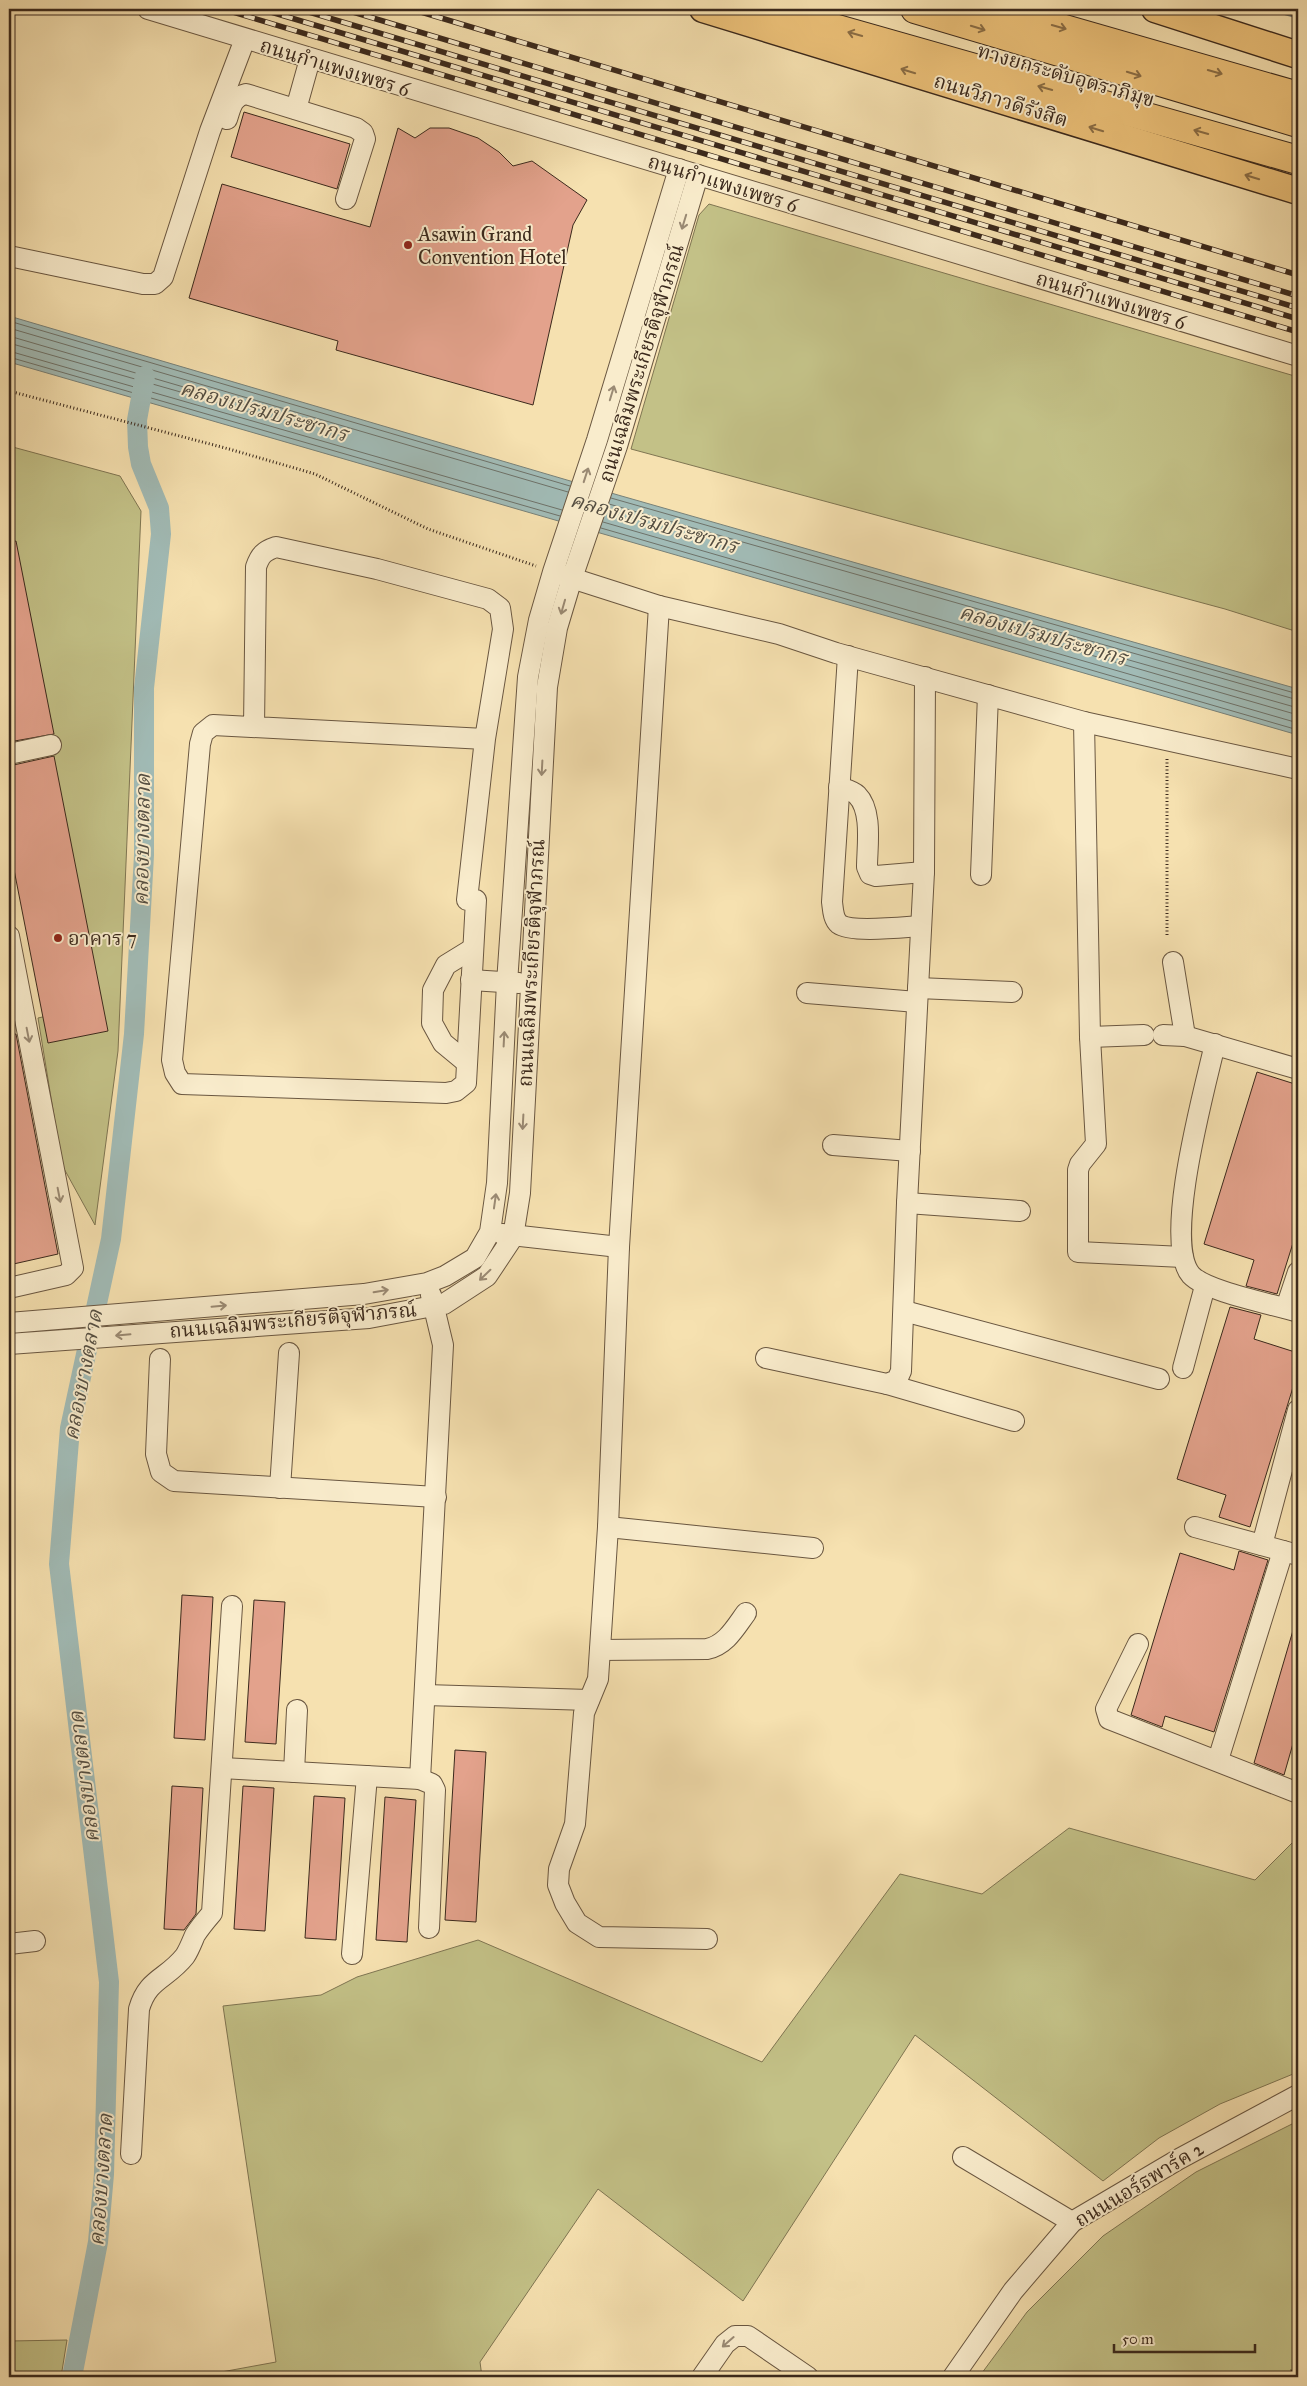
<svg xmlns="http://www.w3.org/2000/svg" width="1307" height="2386" font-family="'IM FELL Great Primer','Noto Serif Thai',serif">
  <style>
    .green { fill: #c3c187; stroke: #7f7552 }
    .water { fill: #a1bbb6; stroke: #788178 }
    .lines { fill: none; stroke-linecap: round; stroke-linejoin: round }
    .shore { stroke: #6e7269; stroke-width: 1 }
    .stream { stroke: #788178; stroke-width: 5.5 }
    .canal { stroke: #a1bbb6; stroke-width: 20 }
    .building { fill: #e3a28c; stroke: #3b291c }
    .minor-casing { stroke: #6a5741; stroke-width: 22 }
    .major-casing { stroke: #3b291c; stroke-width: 29 }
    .highway-casing { stroke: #3b291c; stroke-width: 30 }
    .path { stroke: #3b291c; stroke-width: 3; stroke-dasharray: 1 2.5; stroke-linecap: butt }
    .minor { stroke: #f9eccc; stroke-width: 20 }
    .major { stroke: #ebc078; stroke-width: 26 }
    .highway { stroke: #ebc078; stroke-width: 28 }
    .rail-casing { stroke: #3b291c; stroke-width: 5.5 }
    .rail { stroke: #f9eccc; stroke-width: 4; stroke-dasharray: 11; stroke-linecap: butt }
    .oneway { stroke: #8a6d45 }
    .oneway2 { stroke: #9a8a74 }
    .poi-dot { fill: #8f2418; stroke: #f9eccc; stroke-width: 2 }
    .labels { text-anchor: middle; stroke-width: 4; stroke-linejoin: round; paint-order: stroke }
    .street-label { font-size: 20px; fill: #3b291c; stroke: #f9eccc }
    .poi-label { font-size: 20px; fill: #3b291c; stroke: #f9eccc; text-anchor: start }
    .water-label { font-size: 21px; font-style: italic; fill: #544e42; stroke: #f9eccc }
  </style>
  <rect width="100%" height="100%" fill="#f6e1b0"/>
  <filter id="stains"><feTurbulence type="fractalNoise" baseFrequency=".004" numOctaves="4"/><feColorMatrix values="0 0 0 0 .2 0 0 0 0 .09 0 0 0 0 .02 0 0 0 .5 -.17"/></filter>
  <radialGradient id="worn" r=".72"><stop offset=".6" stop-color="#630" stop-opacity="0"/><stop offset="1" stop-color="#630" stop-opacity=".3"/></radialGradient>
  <!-- green -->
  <g class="green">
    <polygon points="709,204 1298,377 1298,632 1225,609 631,449 699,215"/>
    <polygon points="9,446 120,476 141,511 118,1051 95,1225 62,1165 38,1018 95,1005 9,546"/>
    <polygon points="1069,1828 1255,1880 1298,1837 1298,2072 1220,2104 1159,2138 1103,2181 915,2035 743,2301 598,2189 480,2362 482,2377 194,2377 276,2362 223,2006 321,1995 357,1977 478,1940 762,2062 900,1874 982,1894"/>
    <polygon points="1298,2121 1298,2377 979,2377 1027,2312 1103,2236 1196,2172"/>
    <polygon points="67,2340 61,2377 9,2377 9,2341"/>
  </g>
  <!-- water -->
  <polygon class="water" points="9,316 618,495 1298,689 1298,735 9,362"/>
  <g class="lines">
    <!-- shore -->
    <g class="shore">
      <polyline points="9,321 570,486"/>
      <polyline points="9,328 568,492"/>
      <polyline points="9,336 276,414 278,417 275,419 9,343"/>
      <polyline points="9,351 562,510"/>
      <polyline points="9,357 560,516"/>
      <polyline points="611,498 1298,694"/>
      <polyline points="609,504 1298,700"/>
      <polyline points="603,522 1298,723"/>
      <polyline points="601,528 1298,730"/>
      <polyline points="1298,708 974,616 971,618 973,621 1298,715"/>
    </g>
    <!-- stream -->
    <polyline class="stream" points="1274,9 1298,16"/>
    <!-- canal -->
    <polyline class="canal" points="72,2377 98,2242 104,2174 109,1982 59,1564 70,1428 111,1239 134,1034 144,855 144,688 161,534 159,508 141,464 138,447 137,420 145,376"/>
  </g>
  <!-- building -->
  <g class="building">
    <polygon points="244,112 350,144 337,189 231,157"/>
    <polygon points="398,128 415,138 430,128 449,128 478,138 499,152 513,166 532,161 587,200 573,225 533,405 336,350 338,341 189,298 222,184 370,227"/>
    <polygon points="16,541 54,734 9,742 9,542"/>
    <polygon points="54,756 108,1031 48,1043 9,844 9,766"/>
    <polygon points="16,1034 58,1254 9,1265 9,1035"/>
    <polygon points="1257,1072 1298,1085 1298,1227 1277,1294 1246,1286 1254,1260 1204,1244"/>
    <polygon points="1230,1307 1261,1315 1254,1339 1298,1353 1298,1371 1250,1527 1219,1517 1226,1495 1177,1479"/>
    <polygon points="1239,1551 1268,1560 1214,1732 1165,1716 1162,1727 1131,1715 1180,1553 1234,1570"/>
    <polygon points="182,1595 213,1597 205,1740 174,1738"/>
    <polygon points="254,1600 285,1602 276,1744 245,1742"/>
    <polygon points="1294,1627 1298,1628 1298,1726 1284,1775 1254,1763"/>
    <polygon points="455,1750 486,1752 476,1922 445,1920"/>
    <polygon points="172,1786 203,1788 196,1914 184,1930 164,1929"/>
    <polygon points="243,1786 274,1788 265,1931 234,1929"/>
    <polygon points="314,1796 345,1798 336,1940 305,1938"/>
    <polygon points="385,1797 416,1800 407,1942 376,1940"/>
  </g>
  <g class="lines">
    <!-- minor casing -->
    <g class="minor-casing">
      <g id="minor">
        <polyline points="148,9 1298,356"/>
        <polyline points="296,109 310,59"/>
        <path d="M227 119C231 107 232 97 246 94L356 128 363 133 365 139 346 199"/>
        <polyline points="9,256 143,284 155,284 163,277 210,131 245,39"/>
        <polyline points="559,574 659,606 779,634 836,653 1084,722 1298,769"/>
        <polyline points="659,606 619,1247 608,1527 598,1679 584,1713 575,1824 559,1869 558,1885 565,1903 577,1923 599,1937 707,1939"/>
        <path d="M848 656 832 902C833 909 833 919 839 924 851 933 904 927 921 926"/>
        <polyline points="1084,722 1090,1037 1096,1144 1080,1164 1078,1170 1078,1252 1183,1257"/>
        <path d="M254 727 256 567C260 555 264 551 276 547L377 569 488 599 500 608 503 629 485 739 467 900H476L466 1083 456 1091 446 1093 182 1084 175 1073 172 1060 200 744 203 733 213 725 485 739"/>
        <polyline points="9,754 51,745"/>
        <path d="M839 787C845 789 853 791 857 795 873 811 867 847 867 867L870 874 876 876 924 872"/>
        <polyline points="981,875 988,695"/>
        <polyline points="9,936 73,1268 66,1275 9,1288"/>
        <polyline points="1173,962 1185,1036"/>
        <polyline points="471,980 519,983"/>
        <polyline points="918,988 1012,992"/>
        <polyline points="807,993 917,1002"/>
        <polyline points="1163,1035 1185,1036 1298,1069"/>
        <polyline points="1090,1037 1144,1035"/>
        <path d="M1215 1044C1205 1088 1162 1242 1191 1275 1207 1292 1273 1304 1298 1312"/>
        <polyline points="466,1062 443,1043 432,1023 433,990 446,965 472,949"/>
        <polyline points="833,1145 910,1151"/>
        <polyline points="907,1203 1020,1211"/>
        <polyline points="502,1234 619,1247"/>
        <polyline points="1286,1308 1298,1272"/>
        <polyline points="904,1311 1159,1379"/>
        <polyline points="9,1323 364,1294 427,1283 445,1276 475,1258 490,1232 497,1183 507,983 528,677 539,620 553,572 597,440 679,169"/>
        <polyline points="9,1344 369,1318 444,1304 487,1276 513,1237 520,1193 547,687 557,628 572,578 617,446 698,175"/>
        <polyline points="766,1358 887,1384 897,1380 901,1371 907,1203 924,872 925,677"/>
        <polyline points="160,1359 156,1454 161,1472 174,1481 436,1497"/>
        <polyline points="1183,1368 1205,1286"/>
        <polyline points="887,1384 1014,1421"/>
        <polyline points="280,1488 289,1353"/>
        <polyline points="608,1527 813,1548"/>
        <polyline points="1195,1527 1298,1555"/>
        <polyline points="1262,1545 1298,1410"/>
        <polyline points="1138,1644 1106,1709 1109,1719 1298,1793"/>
        <path d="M600 1650 707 1649C726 1645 735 1628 746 1613"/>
        <polyline points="425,1695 589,1700"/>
        <polyline points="1218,1760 1283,1551"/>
        <polyline points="222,1768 420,1779 443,1345 431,1295"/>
        <polyline points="294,1772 297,1710"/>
        <polyline points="420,1779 432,1784 435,1790 429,1928"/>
        <polyline points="9,1944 35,1941"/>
        <polyline points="352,1954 367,1776"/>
        <path d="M131 2154 139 2009C148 1978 166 1980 185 1956 189 1950 192 1942 195 1935 200 1927 206 1920 212 1913L232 1606"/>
        <polyline points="963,2157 1072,2222"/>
        <polyline points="702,2377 725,2344 735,2336 748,2336 808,2377"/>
        <polyline points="953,2377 1013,2291 1072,2222 1179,2159 1298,2095"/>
      </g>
    </g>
    <!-- major casing -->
    <g class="major-casing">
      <g id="major">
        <polyline points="703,9 1298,191"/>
        <polyline points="1155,9 1298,55"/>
      </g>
    </g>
    <!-- highway casing -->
    <g class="highway-casing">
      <g id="highway">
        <polyline points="767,9 1298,160"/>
        <polyline points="915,9 1298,123"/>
        <polyline points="995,9 1298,96"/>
      </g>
    </g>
    <!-- path -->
    <g class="path">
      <polyline points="9,391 229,449 315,474 428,529 536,566"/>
      <polyline points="1167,759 1167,936"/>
      <polyline points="1288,2377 1298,2360"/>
    </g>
    <!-- minor -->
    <use href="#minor" class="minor"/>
    <!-- major -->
    <use href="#major" class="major"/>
    <!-- highway -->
    <use href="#highway" class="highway"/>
    <!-- rail casing -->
    <g class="rail-casing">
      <g id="rail">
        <polyline points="223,9 1298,332"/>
        <polyline points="261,9 1298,319"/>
        <polyline points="299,9 1298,308"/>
        <polyline points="343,9 1298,296"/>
        <polyline points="411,9 1298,275"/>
      </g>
    </g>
    <!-- rail -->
    <use href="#rail" class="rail"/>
  </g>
  <!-- one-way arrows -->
  <defs><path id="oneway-shaft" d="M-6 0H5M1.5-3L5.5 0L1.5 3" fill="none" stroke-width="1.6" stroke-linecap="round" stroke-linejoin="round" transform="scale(1.25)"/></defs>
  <g class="oneway">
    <use href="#oneway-shaft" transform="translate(1059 27) rotate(16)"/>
    <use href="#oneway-shaft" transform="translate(978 28) rotate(17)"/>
    <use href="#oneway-shaft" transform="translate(855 34) rotate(-164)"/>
    <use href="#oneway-shaft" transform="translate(908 71) rotate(-163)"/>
    <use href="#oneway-shaft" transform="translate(1215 72) rotate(16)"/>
    <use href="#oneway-shaft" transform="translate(1134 74) rotate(17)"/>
    <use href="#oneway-shaft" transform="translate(1045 88) rotate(-164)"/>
    <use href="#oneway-shaft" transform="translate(1096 129) rotate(-163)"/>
    <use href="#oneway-shaft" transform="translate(1201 132) rotate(-164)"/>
    <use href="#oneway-shaft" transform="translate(1252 177) rotate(-163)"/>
  </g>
  <g class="oneway2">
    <use href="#oneway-shaft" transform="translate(684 222) rotate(107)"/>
    <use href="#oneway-shaft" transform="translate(612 393) rotate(-73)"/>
    <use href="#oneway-shaft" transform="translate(586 475) rotate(-72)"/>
    <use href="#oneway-shaft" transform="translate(563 607) rotate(106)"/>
    <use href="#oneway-shaft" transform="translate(542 768) rotate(93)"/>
    <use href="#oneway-shaft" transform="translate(28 1035) rotate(79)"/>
    <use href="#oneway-shaft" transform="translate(504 1039) rotate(-87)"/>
    <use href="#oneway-shaft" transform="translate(523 1122) rotate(93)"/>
    <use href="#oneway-shaft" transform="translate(59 1195) rotate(79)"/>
    <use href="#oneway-shaft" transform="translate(495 1201) rotate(-82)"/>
    <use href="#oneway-shaft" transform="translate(485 1275) rotate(136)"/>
    <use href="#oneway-shaft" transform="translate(381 1291) rotate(-9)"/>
    <use href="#oneway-shaft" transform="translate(219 1306) rotate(-5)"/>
    <use href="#oneway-shaft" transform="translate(123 1335) rotate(175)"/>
    <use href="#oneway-shaft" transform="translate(728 2342) rotate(139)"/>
  </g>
  <!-- markers -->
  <g class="poi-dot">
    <circle cx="408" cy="245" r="5"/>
    <circle cx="58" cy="938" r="5"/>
  </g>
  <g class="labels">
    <!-- street labels -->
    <g class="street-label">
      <text transform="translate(335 67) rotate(17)" y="7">ถนนกำแพงเพชร 6</text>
      <text transform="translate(1066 75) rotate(16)" y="7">ทางยกระดับอุตราภิมุข</text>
      <text transform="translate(1001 100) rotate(17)" y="7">ถนนวิภาวดีรังสิต</text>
      <text transform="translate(723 183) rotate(17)" y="7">ถนนกำแพงเพชร 6</text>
      <text transform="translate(1111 300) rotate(17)" y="7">ถนนกำแพงเพชร 6</text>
      <text transform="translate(641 363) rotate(-73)" y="7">ถนนเฉลิมพระเกียรติจุฬาภรณ์</text>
      <text transform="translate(531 963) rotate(-87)" y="7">ถนนเฉลิมพระเกียรติจุฬาภรณ์</text>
      <text transform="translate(293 1320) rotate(-5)" y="7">ถนนเฉลิมพระเกียรติจุฬาภรณ์</text>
      <text transform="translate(1139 2184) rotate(-31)" y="7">ถนนนอร์ธพาร์ค 2</text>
    </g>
    <!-- poi labels -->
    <g class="poi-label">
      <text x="418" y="241">Asawin Grand<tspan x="418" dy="23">Convention Hotel</tspan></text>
      <text x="68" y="945">อาคาร 7</text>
    </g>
    <!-- water labels -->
    <g class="water-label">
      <text transform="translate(264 411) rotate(16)" y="7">คลองเปรมประชากร</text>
      <text transform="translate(654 523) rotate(16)" y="7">คลองเปรมประชากร</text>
      <text transform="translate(1043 635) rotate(16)" y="7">คลองเปรมประชากร</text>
      <text transform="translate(142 840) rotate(-89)" y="7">คลองบางตลาด</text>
      <text transform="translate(83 1375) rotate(-79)" y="7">คลองบางตลาด</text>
      <text transform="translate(84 1777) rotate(-97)" y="7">คลองบางตลาด</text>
      <text transform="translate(101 2180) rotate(-86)" y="7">คลองบางตลาด</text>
    </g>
  </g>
  <!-- margin -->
  <rect width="1307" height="2386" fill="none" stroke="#f6e1b0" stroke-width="30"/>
  <rect x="10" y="10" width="1287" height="2366" fill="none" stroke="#3b291c" stroke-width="2.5"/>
  <rect x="15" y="15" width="1277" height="2356" fill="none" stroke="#3b291c"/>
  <!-- scale -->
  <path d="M1114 2344v8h141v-8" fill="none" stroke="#3b291c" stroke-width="2.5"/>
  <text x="1122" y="2344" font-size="15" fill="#3b291c" stroke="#f9eccc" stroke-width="4" paint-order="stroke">50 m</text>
  <rect width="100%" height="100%" filter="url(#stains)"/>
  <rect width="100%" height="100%" fill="url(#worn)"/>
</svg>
